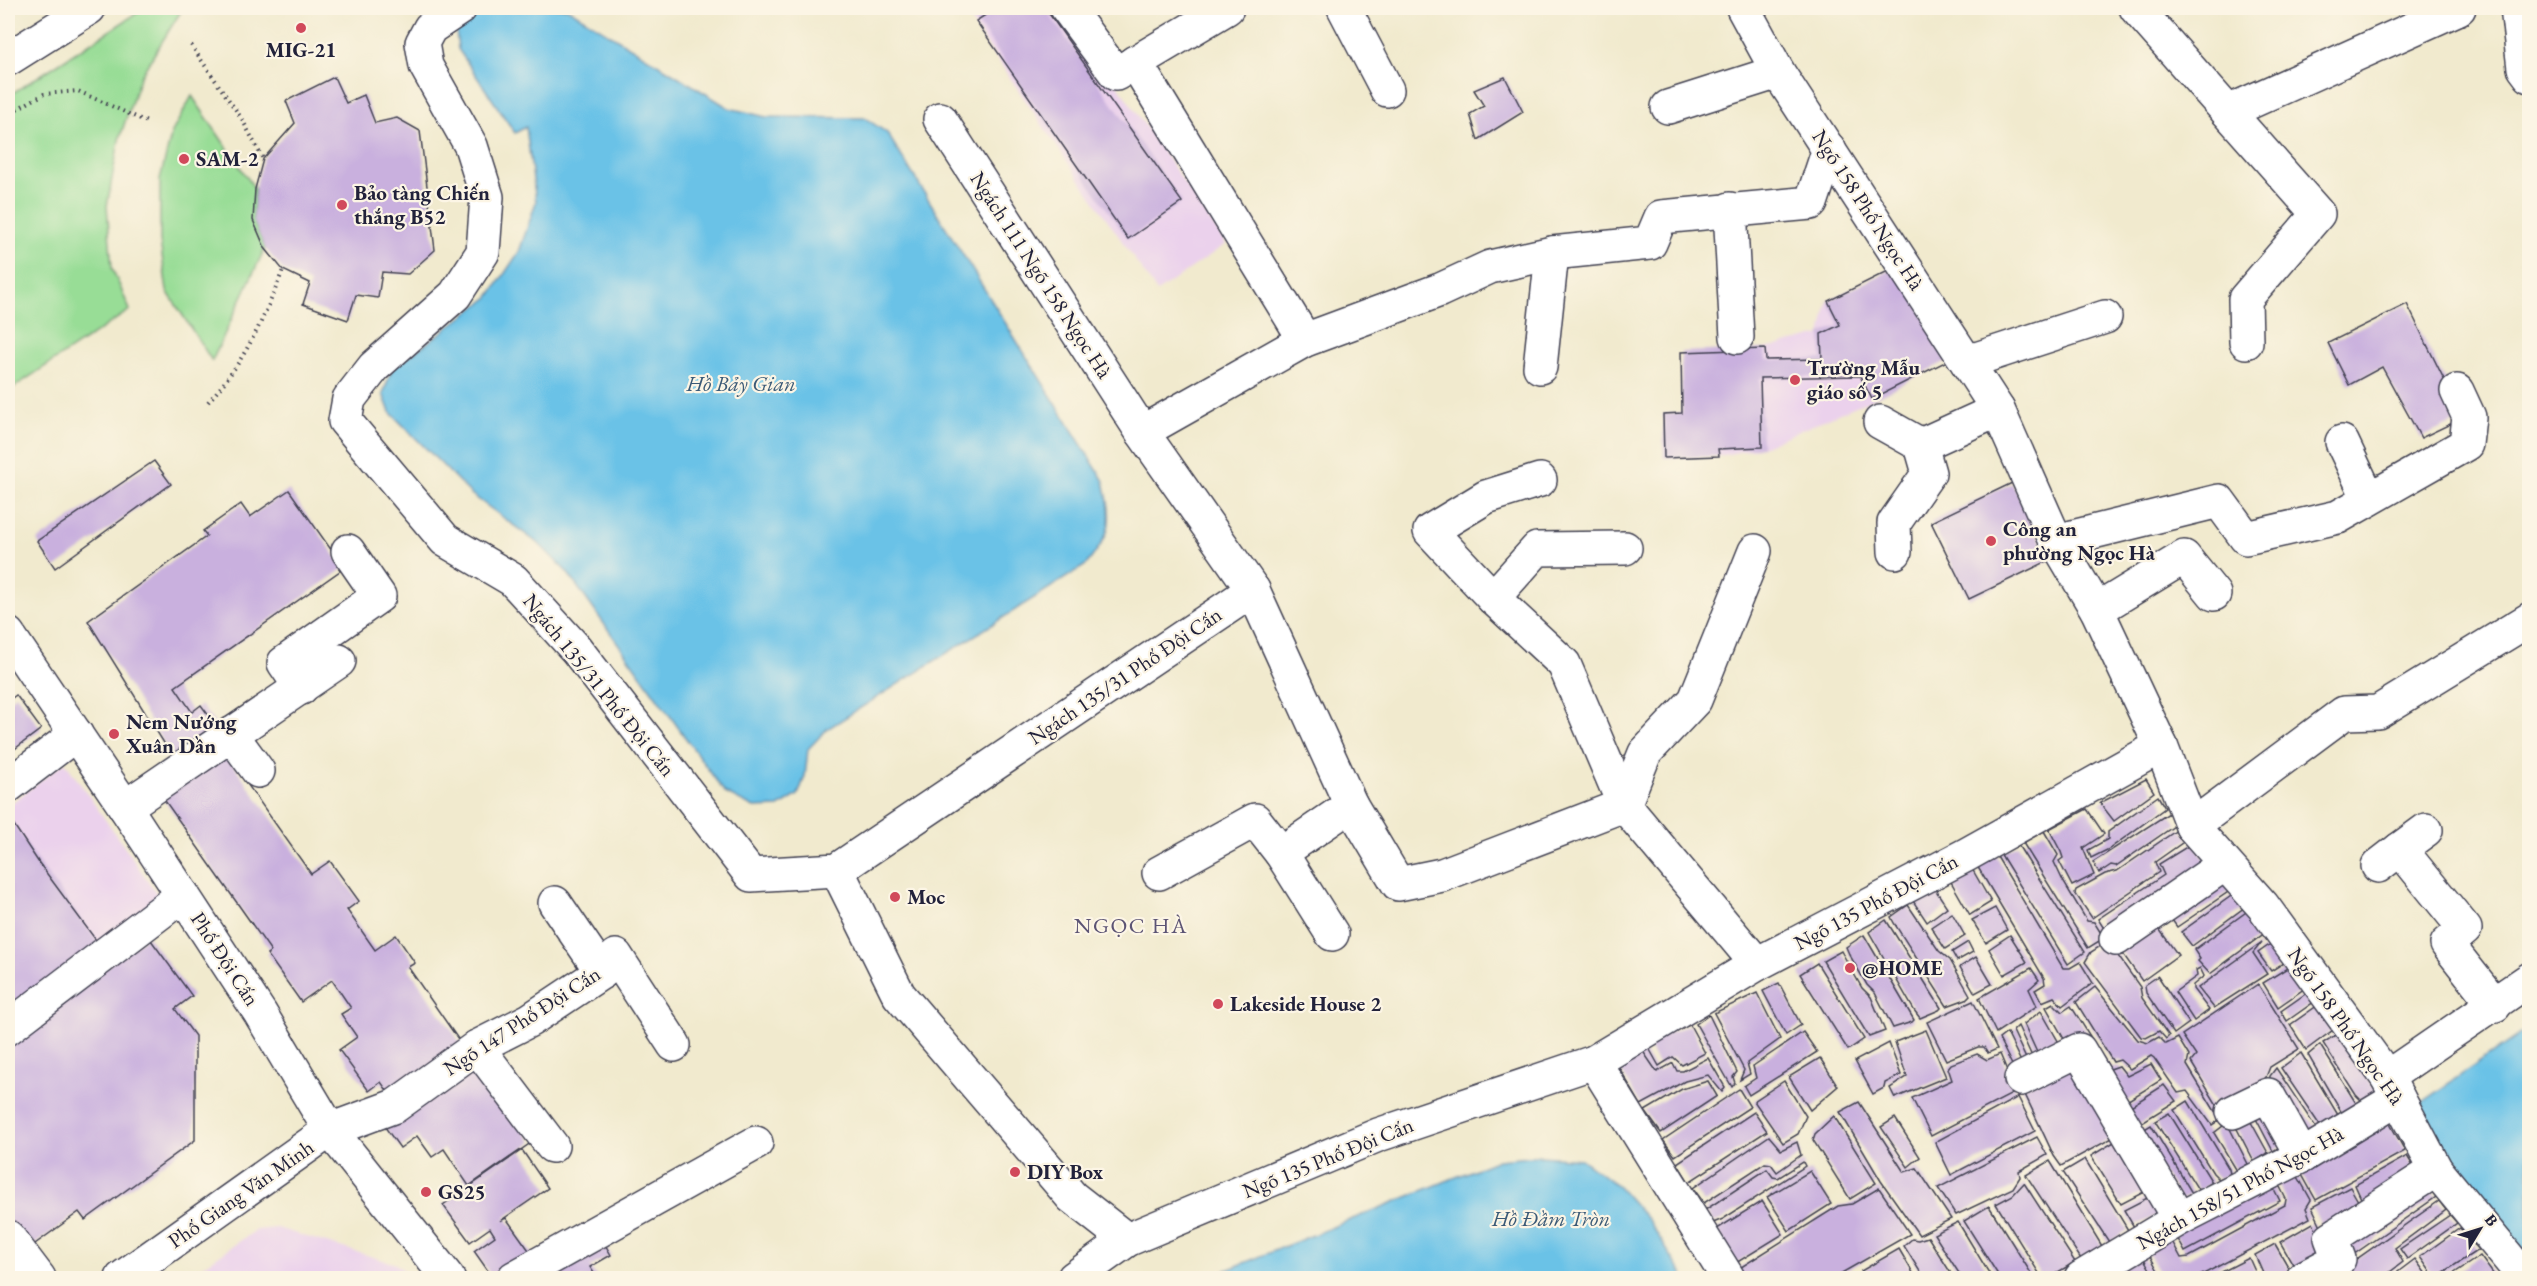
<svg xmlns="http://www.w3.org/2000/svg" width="2537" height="1286" font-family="'EB Garamond',serif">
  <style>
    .built { fill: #ebd1ec }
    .green { fill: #98dd96; stroke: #5d8068; stroke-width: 1.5 }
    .water { fill: #6ac2e7; stroke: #467291; stroke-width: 1.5 }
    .building { fill: #c9b0de }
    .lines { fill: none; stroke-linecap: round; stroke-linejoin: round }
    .minor-casing { stroke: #414051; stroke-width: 36 }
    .path { stroke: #414051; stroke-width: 4; stroke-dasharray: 1.5 4.5; stroke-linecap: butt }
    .minor { stroke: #fff; stroke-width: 33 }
    .poi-dot { fill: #d1495b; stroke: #fcf5e5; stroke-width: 2 }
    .labels { text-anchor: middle; stroke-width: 4.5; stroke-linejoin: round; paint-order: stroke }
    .poi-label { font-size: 21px; font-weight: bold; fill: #22223b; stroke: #fcf5e5; text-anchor: start }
    .street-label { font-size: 21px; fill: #22223b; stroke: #fcf5e5 }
    .water-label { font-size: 22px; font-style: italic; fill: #3b5a77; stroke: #fcf5e5 }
    .neighbourhood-label { font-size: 22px; letter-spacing: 1.5px; fill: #5c5474; stroke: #fcf5e5 }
  </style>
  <rect width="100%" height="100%" fill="#fcf5e5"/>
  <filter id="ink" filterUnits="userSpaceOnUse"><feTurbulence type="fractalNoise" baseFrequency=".0167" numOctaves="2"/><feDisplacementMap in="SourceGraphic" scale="12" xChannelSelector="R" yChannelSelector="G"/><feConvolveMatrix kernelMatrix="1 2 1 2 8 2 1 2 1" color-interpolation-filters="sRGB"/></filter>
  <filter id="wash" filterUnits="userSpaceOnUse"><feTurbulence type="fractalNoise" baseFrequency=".008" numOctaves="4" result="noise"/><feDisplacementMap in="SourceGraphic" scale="24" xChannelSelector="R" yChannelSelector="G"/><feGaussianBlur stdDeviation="1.35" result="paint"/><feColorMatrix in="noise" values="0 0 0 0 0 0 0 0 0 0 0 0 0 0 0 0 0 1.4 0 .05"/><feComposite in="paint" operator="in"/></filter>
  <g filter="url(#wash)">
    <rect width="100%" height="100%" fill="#f1eace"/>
    <!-- built -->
    <g class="built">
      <polygon points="962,8 1065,8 1226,244 1157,292"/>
      <polygon points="1898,266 1872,399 1762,447 1719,456 1664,458 1663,414 1682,413 1681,352 1765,349 1821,335 1828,301"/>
      <polygon points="65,762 162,901 8,1016 8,806"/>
      <polygon points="277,1228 396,1264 413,1278 186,1278 256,1230"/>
    </g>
    <!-- green -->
    <g class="green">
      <polygon points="145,8 183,8 140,77 119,140 107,206 112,268 130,310 8,391 8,96"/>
      <polygon points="192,96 255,189 253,220 265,248 212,361 167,291 160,241 160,179 172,132"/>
    </g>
    <!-- water -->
    <g class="water">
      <path d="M480 8H567L729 108 766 117 865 118 887 133 1104 481C1113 523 1113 531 1086 565L827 729 808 749 805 776 798 795 779 807 754 808 725 793 567 572 539 544 471 494 390 412 383 394 392 369 489 297 519 252 536 202 526 127 515 133 458 49 456 30 467 13Z"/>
      <polygon points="2529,1028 2529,1268 2418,1120 2419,1104"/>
      <polygon points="1540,1156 1581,1159 1618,1186 1648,1220 1685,1278 1207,1278 1498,1160"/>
    </g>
    <g id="blocks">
      <!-- building -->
      <g class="building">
        <polygon points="996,8 1045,8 1182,202 1128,239 976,21"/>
        <polygon points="334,77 346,103 364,95 375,123 397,118 420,131 435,250 408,274 382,272 378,298 356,295 348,320 303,304 310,283 283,270 265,248 253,220 255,189 263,159 295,123 286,101"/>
        <polygon points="1505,77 1523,112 1478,140 1470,114 1484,106 1474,90"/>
        <polygon points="1898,266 1947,361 1872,399 1860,376 1760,378 1762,447 1718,449 1719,456 1664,458 1663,414 1682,413 1681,352 1765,349 1766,360 1822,359 1821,334 1840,325 1828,301"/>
        <polygon points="2407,304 2463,418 2421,438 2382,367 2349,385 2328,343"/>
        <polygon points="154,461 171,484 55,568 37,541"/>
        <polygon points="2012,483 2050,560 1969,599 1931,522"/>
        <polygon points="289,490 344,568 175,687 192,712 201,705 221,732 177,764 88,621 207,536 203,531 241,504 250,517"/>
        <polygon points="16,695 41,729 8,754 8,701"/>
        <polygon points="221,747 311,874 330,861 359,901 347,910 375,950 396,935 415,963 408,967 465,1049 394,1100 381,1082 369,1091 339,1050 357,1037 341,1014 351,1008 332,980 301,1002 267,954 271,951 158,791"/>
        <polygon points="2146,779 2154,792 2114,821 2100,803"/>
        <polygon points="2158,796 2165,808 2109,849 2091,858 2088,850 2108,839 2108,832"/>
        <polygon points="2087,809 2104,834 2083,848 2094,875 2072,886 2059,861 2063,858 2061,852 2049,829"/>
        <polygon points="2169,813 2177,824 2116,866 2111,865 2099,873 2093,862"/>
        <polygon points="8,816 39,863 104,951 8,1022"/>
        <polygon points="2180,828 2189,838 2155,862 2159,872 2092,918 2075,893 2076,890 2105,874 2117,871"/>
        <polygon points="2044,831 2058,855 2054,862 2063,881 2087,921 2094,922 2104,938 2088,948 2023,843"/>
        <polygon points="2193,843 2212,868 2108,935 2098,919 2164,875 2159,864"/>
        <polygon points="2018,845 2085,952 2068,964 2000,853"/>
        <polygon points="1996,855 2063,968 2070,968 2080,962 2093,983 2062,1006 2054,997 2042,1002 2035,990 2045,984 2044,978 1976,864"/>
        <polygon points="1971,867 1991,902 1970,915 1950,880"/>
        <polygon points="2222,878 2231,890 2177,927 2167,913"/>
        <polygon points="1933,886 1947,907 1927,922 1913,901"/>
        <polygon points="2234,894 2245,907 2192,946 2181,932"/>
        <polygon points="1908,905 1939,951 1950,960 1970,995 1966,999 1947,1006 1894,923 1891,917"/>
        <polygon points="1995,908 2007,930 1986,943 1972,920"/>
        <polygon points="2249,910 2266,932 2210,974 2198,961 2200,959 2194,950"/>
        <polygon points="1952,913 1965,936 1945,949 1931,927"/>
        <polygon points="1886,920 1941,1008 1939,1010 1920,1018 1914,1010 1869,932"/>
        <polygon points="2154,922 2178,955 2142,981 2118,947"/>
        <polygon points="1864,935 1914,1020 1912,1022 1893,1028 1875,993 1867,985 1849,954 1846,947"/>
        <polygon points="2010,935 2027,962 2004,975 1989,949"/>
        <polygon points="148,936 192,996 175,1009 195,1036 195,1140 85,1220 79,1212 28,1249 8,1222 8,1040"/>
        <polygon points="2110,940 2113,949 2140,987 2142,998 2169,1036 2166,1039 2159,1031 2146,1038 2141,1037 2085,962 2091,952"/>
        <polygon points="2275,941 2288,960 2271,971 2258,953"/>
        <polygon points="1968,942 1973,952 1957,961 1952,952"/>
        <polygon points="2262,942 2253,953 2267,974 2214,1008 2198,988"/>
        <polygon points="1841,951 1862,988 1871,997 1885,1031 1869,1037 1823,961"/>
        <polygon points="1976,957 1992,984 1975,993 1960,967"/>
        <polygon points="1817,963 1864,1039 1848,1050 1800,974"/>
        <polygon points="2292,965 2308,986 2278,1007 2263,983"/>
        <polygon points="2031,968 2039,980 2029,989 2037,1006 1996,1033 1979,998"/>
        <polygon points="2200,968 2204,976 2193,985 2193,989 2209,1010 2194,1021 2175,992 2197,976 2196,970"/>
        <polygon points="2158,976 2189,1023 2174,1034 2146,993 2145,985"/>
        <polygon points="1779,983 1801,1025 1786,1035 1763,991"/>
        <polygon points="2258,984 2299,1049 2270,1067 2262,1087 2220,1110 2191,1062 2196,1056 2182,1035"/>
        <polygon points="2095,987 2138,1040 2148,1043 2159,1037 2166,1044 2178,1038 2189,1056 2187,1065 2216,1113 2229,1114 2212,1125 2187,1091 2178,1093 2154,1058 2151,1056 2130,1069 2120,1060 2113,1062 2076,1002"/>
        <polygon points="2311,990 2318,999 2287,1021 2281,1011"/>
        <polygon points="1757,993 1780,1039 1747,1063 1750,1074 1740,1080 1744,1070 1714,1013"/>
        <polygon points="1973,1001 1997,1049 1988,1053 1984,1047 1978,1047 1946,1060 1927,1022"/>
        <polygon points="2053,1003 2062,1012 2071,1006 2095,1044 2090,1048 2068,1046 2046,1007"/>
        <polygon points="2321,1003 2337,1027 2306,1050 2290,1025"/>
        <polygon points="2041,1011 2062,1048 2040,1059 2024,1024"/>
        <polygon points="1709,1015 1737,1072 1733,1077 1735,1083 1732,1087 1696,1024"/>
        <polygon points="1690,1025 1705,1053 1682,1065 1673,1057 1659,1066 1645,1041"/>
        <polygon points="2018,1026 2034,1061 2029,1065 2013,1031"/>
        <polygon points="1926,1030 1946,1077 1895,1098 1890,1088 1907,1077 1895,1042"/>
        <polygon points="1803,1032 1817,1052 1749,1095 1744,1086 1756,1078 1753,1066"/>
        <polygon points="2340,1032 2375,1089 2378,1099 2366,1105 2356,1095 2323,1043"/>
        <polygon points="2007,1033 2023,1066 2015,1071 1999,1039"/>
        <polygon points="1889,1043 1901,1075 1885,1083 1884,1088 1873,1094 1855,1061"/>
        <polygon points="1638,1044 1657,1072 1673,1063 1677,1071 1683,1071 1708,1058 1725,1087 1722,1092 1708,1075 1685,1081 1641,1105 1614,1059"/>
        <polygon points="2320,1045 2359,1108 2343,1115 2308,1055"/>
        <polygon points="2098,1050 2110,1069 2119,1066 2127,1076 2151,1064 2161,1080 2122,1104 2092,1054"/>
        <polygon points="2301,1053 2341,1120 2323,1130 2281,1068"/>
        <polygon points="1977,1054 1987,1060 2000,1054 2016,1092 1931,1136 1912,1098 1952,1080 1948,1068 1951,1064"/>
        <polygon points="1820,1058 1838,1086 1810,1110 1789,1077"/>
        <polygon points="474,1059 532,1142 469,1186 444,1149 432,1157 417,1136 400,1148 382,1123"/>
        <polygon points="2077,1062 2116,1136 2061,1166 2054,1156 2022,1088"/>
        <polygon points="2276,1068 2318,1131 2303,1141 2269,1085 2270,1076"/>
        <polygon points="1708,1081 1717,1096 1661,1133 1645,1111 1682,1089"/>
        <polygon points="1784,1081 1806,1116 1798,1134 1783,1143 1754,1101"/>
        <polygon points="2164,1085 2176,1101 2136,1126 2126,1109"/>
        <polygon points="1739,1089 1750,1107 1675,1156 1663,1140"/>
        <polygon points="2018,1097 2035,1131 1951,1175 1935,1142"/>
        <polygon points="2188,1101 2229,1169 2230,1174 2219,1179 2213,1173 2174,1110"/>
        <polygon points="1859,1102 1904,1172 1917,1168 1951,1219 1919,1235 1881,1181 1840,1112"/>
        <polygon points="2267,1104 2288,1141 2273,1151 2253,1113"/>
        <polygon points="1754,1112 1767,1131 1689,1182 1677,1163"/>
        <polygon points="2169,1113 2212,1182 2199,1191 2155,1121"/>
        <polygon points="2246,1113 2268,1153 2254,1162 2233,1121"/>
        <polygon points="2385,1115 2405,1151 2316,1200 2295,1162"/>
        <polygon points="1834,1116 1876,1183 1850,1199 1813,1140 1815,1134"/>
        <polygon points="1895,1118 1920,1157 1908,1167 1881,1127"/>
        <polygon points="2227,1123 2248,1164 2237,1171 2214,1133"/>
        <polygon points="2151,1125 2192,1193 2181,1200 2138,1133"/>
        <polygon points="1769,1136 1781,1150 1797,1142 1801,1155 1777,1172 1771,1164 1765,1163 1704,1203 1693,1188"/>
        <polygon points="2037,1137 2047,1155 2019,1171 2020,1177 2013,1188 1956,1215 1938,1188"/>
        <polygon points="2114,1142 2144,1192 2121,1204 2091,1156"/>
        <polygon points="522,1150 548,1188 500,1221 506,1218 536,1260 515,1263 493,1278 474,1251 495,1236 490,1228 470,1242 443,1205"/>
        <polygon points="2407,1156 2418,1174 2364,1205 2355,1185"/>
        <polygon points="2085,1159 2128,1230 2109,1242 2063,1172"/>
        <polygon points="2050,1161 2102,1246 2081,1259 2026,1175"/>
        <polygon points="1803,1162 1805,1166 1801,1169 1723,1219 1713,1223 1709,1216 1705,1210 1767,1169 1773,1177 1778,1178"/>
        <polygon points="2292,1166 2311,1200 2306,1208 2310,1218 2196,1278 2162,1278 2143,1243 2166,1230 2181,1258 2189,1257 2285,1205 2286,1199 2274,1175"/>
        <polygon points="1810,1171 1831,1204 1789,1231 1767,1197"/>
        <polygon points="2268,1177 2280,1201 2185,1252 2172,1228"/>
        <polygon points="2024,1183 2075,1262 2048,1278 2042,1278 1996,1204 2013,1195"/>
        <polygon points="2427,1185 2436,1197 2350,1257 2339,1239"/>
        <polygon points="2350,1187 2362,1208 2324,1232 2312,1207"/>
        <polygon points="1879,1188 1910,1234 1833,1278 1744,1278 1738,1269 1838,1206 1852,1204"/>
        <polygon points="2157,1193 2166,1210 2134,1227 2124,1210"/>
        <polygon points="1762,1201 1783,1234 1736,1263 1717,1229"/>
        <polygon points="2439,1201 2446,1210 2395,1248 2403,1262 2382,1278 2334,1278 2330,1272 2358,1258"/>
        <polygon points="1989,1206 2034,1278 2000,1278 1964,1221"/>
        <polygon points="2450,1215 2457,1223 2407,1259 2400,1249"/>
        <polygon points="1958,1222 1992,1278 1962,1278 1934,1234"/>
        <polygon points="2313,1223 2330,1255 2298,1273 2280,1242"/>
        <polygon points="2460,1228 2478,1250 2435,1278 2420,1257"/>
        <polygon points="599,1234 611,1255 590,1267 597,1278 530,1278"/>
        <polygon points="1928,1237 1954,1278 1924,1278 1904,1246 1912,1239 1918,1240"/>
        <polygon points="2275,1244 2293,1275 2286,1278 2265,1278 2255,1255"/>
        <polygon points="2136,1245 2155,1278 2091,1278"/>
        <polygon points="1899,1249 1916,1278 1866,1278 1861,1271"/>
        <polygon points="2480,1256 2494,1275 2489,1278 2447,1278"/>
        <polygon points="2249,1258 2258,1278 2210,1278"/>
        <polygon points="2415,1259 2429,1278 2390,1278"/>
      </g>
    </g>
  </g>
  <g filter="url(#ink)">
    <use href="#blocks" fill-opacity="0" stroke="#414051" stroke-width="1.5"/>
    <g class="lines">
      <!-- minor casing -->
      <g class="minor-casing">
        <g id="minor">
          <polyline points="460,8 430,28 422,43 426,66 471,146 487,197 483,252 455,295 374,367 349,399 345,421 445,540 513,580 576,649 751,875 837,870 1253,590"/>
          <polyline points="1067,8 1116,74 1227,8"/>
          <polyline points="1344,8 1387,90"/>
          <polyline points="1743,8 1778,72 1998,410 2056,541 2097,610 2161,746 2192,826 2263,906 2387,1077 2436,1170 2525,1278"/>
          <polyline points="2136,8 2318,214 2245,299 2246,342"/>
          <polyline points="2517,8 2524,68 2530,76"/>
          <polyline points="8,59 89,8"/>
          <polyline points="1135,62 1305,340"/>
          <polyline points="1668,107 1778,72"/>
          <polyline points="2228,112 2459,8"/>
          <polyline points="940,119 1142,432 1253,590 1351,805 1281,853"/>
          <polyline points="1730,209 1737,337"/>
          <polyline points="1967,362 2105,317"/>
          <polyline points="1540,367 1552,253"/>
          <polyline points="1880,422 1921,445 1998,410"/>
          <polyline points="1142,432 1305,340 1440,290 1490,267 1552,253 1650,243 1661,217 1811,203 1829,149"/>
          <polyline points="2342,442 2369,499"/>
          <polyline points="1540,480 1486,497 1430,531 1493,598 1564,664 1624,805 1757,964"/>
          <polyline points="2056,541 2219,501 2246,538 2338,517 2466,444 2469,417 2457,391"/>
          <polyline points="1895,552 1894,523 1929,473 1921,445"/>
          <polyline points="1493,598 1537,549 1625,548"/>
          <polyline points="2097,610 2184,557 2214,594"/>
          <polyline points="8,634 125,807 260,1013 330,1130 448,1278"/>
          <polyline points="301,688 284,663 379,596 348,551"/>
          <polyline points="231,734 258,771"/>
          <polyline points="8,786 76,734"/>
          <polyline points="1351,805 1398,884 1442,875 1624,805 1645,753 1695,700 1755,551"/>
          <polyline points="125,807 339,661"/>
          <polyline points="2192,826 2344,713 2378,712 2530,619"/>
          <polyline points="2426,830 2400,849 2465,929 2447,944 2495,1005"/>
          <polyline points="2378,866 2400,849"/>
          <polyline points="837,870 899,995 1072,1197 1127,1240"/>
          <polyline points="1159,873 1255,820 1281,853 1332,934"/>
          <polyline points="555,903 602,972"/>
          <polyline points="2116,939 2225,864"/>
          <polyline points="8,1028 183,895"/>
          <polyline points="477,1047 552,1146"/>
          <polyline points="1594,1062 1728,1278"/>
          <polyline points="2387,1077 2530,979"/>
          <polyline points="2021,1079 2079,1050 2179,1219"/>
          <polyline points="2233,1112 2268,1095 2302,1156"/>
          <polyline points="8,1237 39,1278"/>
          <polyline points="122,1278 330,1130 395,1106 477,1047 530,1020 602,972 616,956 674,1045"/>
          <polyline points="514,1278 756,1143"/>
          <polyline points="1074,1278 1127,1240 1378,1135 1594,1062 1757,964 1966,855 2161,746"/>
          <polyline points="2081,1278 2179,1219 2302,1156 2398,1098"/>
          <polyline points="2303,1278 2339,1259 2331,1238 2436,1170"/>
        </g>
      </g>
      <!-- path -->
      <g class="path">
        <polyline points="191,45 242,119 263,159"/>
        <polyline points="8,137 15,110 44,94 78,91 147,122"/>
        <path d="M208 402C245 361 263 321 283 270"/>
      </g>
      <!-- minor -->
      <use href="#minor" class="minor"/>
    </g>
  </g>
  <!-- markers -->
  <g class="poi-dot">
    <circle cx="301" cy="28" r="6"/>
    <circle cx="184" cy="159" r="6"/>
    <circle cx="342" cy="205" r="6"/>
    <circle cx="1795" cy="380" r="6"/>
    <circle cx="1991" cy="541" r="6"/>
    <circle cx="114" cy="734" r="6"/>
    <circle cx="895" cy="897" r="6"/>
    <circle cx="1850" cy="968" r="6"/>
    <circle cx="1218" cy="1004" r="6"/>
    <circle cx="1015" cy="1172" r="6"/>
    <circle cx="426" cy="1192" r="6"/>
  </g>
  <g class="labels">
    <!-- poi labels -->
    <g class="poi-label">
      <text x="301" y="57" text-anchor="middle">MIG-21</text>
      <text x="196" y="166">SAM-2</text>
      <text x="354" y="200">Bảo tàng Chiến<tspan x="354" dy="24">thắng B52</tspan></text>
      <text x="1807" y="375">Trường Mẫu<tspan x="1807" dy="24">giáo số 5</tspan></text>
      <text x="2003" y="536">Công an<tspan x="2003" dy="24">phường Ngọc Hà</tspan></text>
      <text x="126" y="729">Nem Nướng<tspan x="126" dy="24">Xuân Dần</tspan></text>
      <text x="907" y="904">Moc</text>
      <text x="1862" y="975">@HOME</text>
      <text x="1230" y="1011">Lakeside House 2</text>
      <text x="1027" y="1179">DIY Box</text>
      <text x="438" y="1199">GS25</text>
    </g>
    <!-- street labels -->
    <g class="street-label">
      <text transform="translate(1868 210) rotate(57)" y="7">Ngõ 158 Phố Ngọc Hà</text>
      <text transform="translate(1041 275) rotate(57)" y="7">Ngách 111 Ngõ 158 Ngọc Hà</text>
      <text transform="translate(1125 676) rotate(-34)" y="7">Ngách 135/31 Phố Đội Cấn</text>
      <text transform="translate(599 685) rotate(51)" y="7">Ngách 135/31 Phố Đội Cấn</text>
      <text transform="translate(1876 902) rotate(-28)" y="7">Ngõ 135 Phố Đội Cấn</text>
      <text transform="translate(225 959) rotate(57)" y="7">Phố Đội Cấn</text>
      <text transform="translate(522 1021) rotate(-33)" y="7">Ngõ 147 Phố Đội Cấn</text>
      <text transform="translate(2346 1026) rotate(55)" y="7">Ngõ 158 Phố Ngọc Hà</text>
      <text transform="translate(1328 1158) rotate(-22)" y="7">Ngõ 135 Phố Đội Cấn</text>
      <text transform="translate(2240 1188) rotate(-29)" y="7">Ngách 158/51 Phố Ngọc Hà</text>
      <text transform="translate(241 1194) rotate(-35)" y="7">Phố Giang Văn Minh</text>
    </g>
    <!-- water labels -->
    <g class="water-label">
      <text x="741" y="391">Hồ Bảy Gian</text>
      <text x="1551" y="1226">Hồ Đầm Tròn</text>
    </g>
    <!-- neighbourhood labels -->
    <g class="neighbourhood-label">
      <text x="1131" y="933">NGỌC HÀ</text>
    </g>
  </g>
  <!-- margin -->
  <rect width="2537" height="1286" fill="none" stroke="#fcf5e5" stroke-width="30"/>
  <!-- north arrow -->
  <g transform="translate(2480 1229) rotate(52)" stroke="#fcf5e5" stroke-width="4.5" paint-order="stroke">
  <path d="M0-4.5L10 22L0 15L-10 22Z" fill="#22223b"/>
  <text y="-9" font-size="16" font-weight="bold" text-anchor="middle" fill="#22223b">B</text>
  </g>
</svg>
